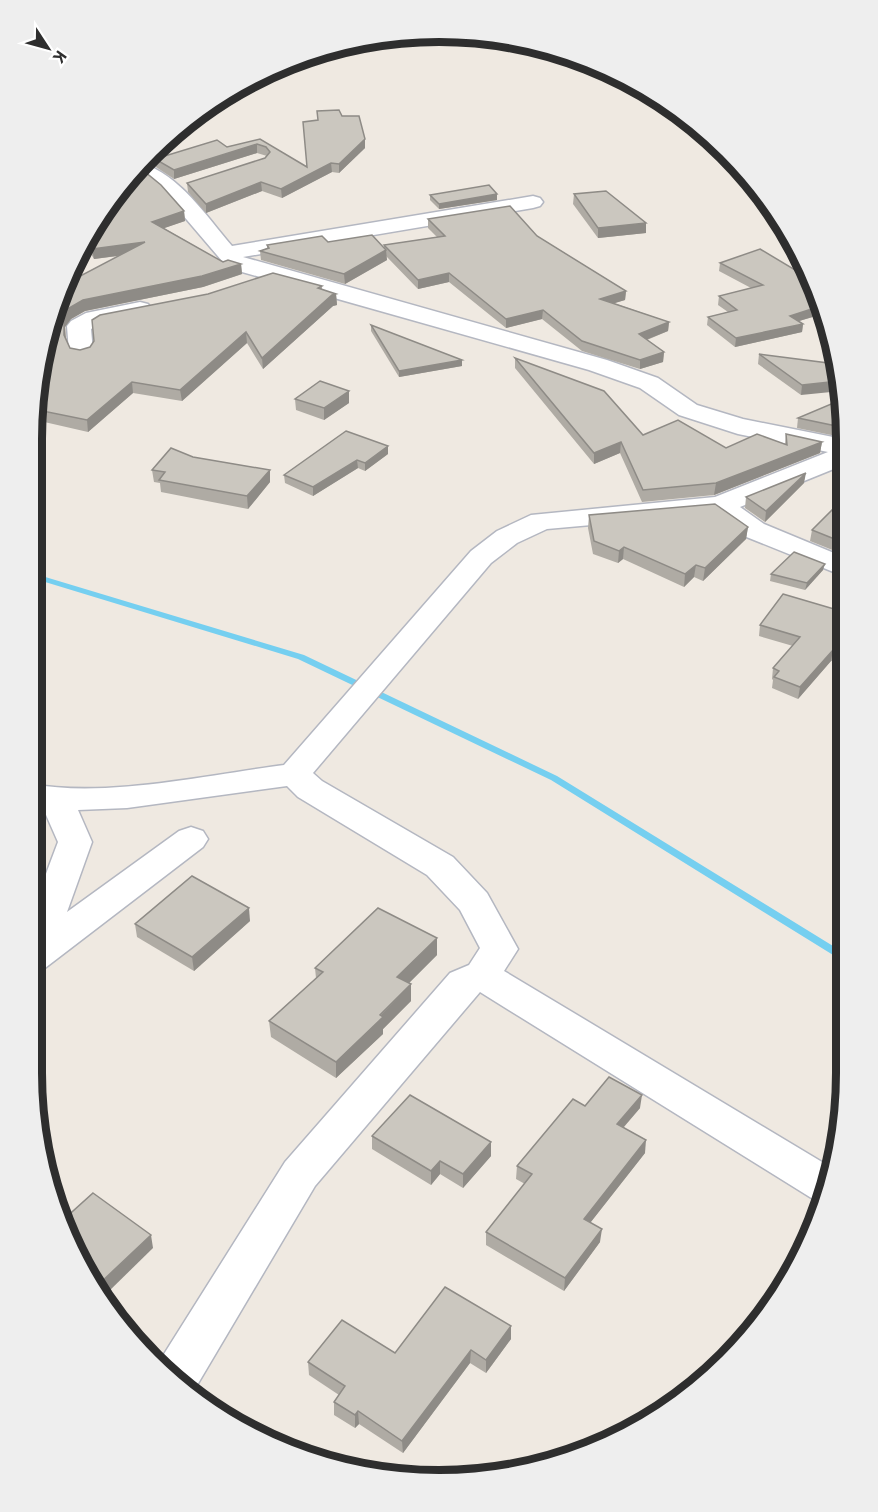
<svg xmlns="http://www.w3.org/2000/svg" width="878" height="1512" font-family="'Noto Sans',sans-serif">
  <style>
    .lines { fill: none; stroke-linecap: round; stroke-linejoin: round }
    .stream { fill: #75cff0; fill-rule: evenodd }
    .minor-casing { stroke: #b4b7c1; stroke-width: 3 }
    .minor { fill: #fff; fill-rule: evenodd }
    .wall { fill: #afaba4 }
    .shaded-wall { fill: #8e8b86 }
    .building { fill: #cbc7bf; stroke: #8e8b86; stroke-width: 1.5 }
    .rim { fill: none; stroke: #2e2e2e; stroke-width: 8 }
  </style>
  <rect width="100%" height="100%" fill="#efe9e1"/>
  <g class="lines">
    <!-- stream -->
    <polygon class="stream" points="32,573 304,655 557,776 846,954 846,963 551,780 298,659 32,578"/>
    <!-- minor casing -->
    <g class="minor-casing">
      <g id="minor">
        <path d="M141 163C180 175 206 216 232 246L533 196 540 198 543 202 540 206 533 208 243 257 607 360 658 378 697 405 743 419 838 438 842 444 839 448 846 446V464L740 507 764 524 846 558V577L744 536 714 514 547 529 517 543 491 563 313 773 322 781 453 857 487 893 518 949 504 971 832 1168 825 1204 813 1199 480 992 315 1186 193 1392 159 1362 285 1162 450 973 469 965 480 948 460 910 427 875 298 797 287 786 127 808 78 810 92 842 67 912 179 831 191 827 203 831 208 839 203 847 45 968 32 972V911L58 842 43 808 32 806V784C105 798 208 775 284 765L471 551 497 531 531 515 715 497 828 452 738 434 679 415 640 388 589 370 228 268 164 193 147 180 132 173Z"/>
        <polygon points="140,302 148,304 152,309 148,314 101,324 91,329 93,352 90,357 81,359 72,357 69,352 67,326 71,321 86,313"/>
      </g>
    </g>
    <!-- minor -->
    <use href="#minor" class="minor"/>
  </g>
  <!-- wall -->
  <g class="wall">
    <polygon points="342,116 365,148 339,173 332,172 282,198 262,191 206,213 188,192 187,183 265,158 267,156 257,153 174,179 156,167 155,159 227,147 260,139 306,167"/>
    <polygon points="574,194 646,223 646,233 598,238 573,204"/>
    <polygon points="430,195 497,200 439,209 430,200"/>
    <polygon points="184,211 185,221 164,228 223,262 241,264 242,274 203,287 85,311 71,319 65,327 66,338 70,348 80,350 322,286 322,290 336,294 337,305 333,306 263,369 247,343 182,401 133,393 88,432 40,421 32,425 32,412 53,308 118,256 94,259 85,244 100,213"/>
    <polygon points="428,219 537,236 626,291 625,300 614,303 669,322 668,331 647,340 664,352 663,362 640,369 582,351 542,319 506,328 449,282 418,289 386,256 387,260 345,284 261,260 260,251 267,248 267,245 328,242 384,247 384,245 437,237 428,228"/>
    <polygon points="720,263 826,313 799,321 803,324 802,332 735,347 707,325 708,317 728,312 718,305 719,296 751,288 719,271"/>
    <polygon points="371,325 462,360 462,366 399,377 371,331"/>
    <polygon points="759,354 836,364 801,395 758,364"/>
    <polygon points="515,358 643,435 726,448 785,444 786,434 822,442 820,453 714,495 642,502 620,453 594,464 515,368"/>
    <polygon points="295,399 349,403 324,420 296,410"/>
    <polygon points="846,412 846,438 797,428 798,418"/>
    <polygon points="388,454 365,471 358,468 313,496 285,483 284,475"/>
    <polygon points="193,457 270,470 270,482 248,509 161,492 160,483 154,482 152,470"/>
    <polygon points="804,483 765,522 745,508 746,497"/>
    <polygon points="846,496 846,549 843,550 840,553 810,541 812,530"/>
    <polygon points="589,515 748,527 746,539 703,581 694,577 684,587 623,559 618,563 593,554 588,528"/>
    <polygon points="823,570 805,590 770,581 771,574"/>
    <polygon points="834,609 846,611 846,663 831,661 798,699 772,688 773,680 772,679 773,668 793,646 759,636 760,625"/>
    <polygon points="250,921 194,971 137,937 135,924"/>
    <polygon points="437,955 409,983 411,984 411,1001 383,1029 383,1034 336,1078 271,1037 269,1021 316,978 315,968"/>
    <polygon points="585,1106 640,1108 624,1127 645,1153 590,1223 600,1242 564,1291 486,1245 486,1232 525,1184 516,1179 517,1166"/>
    <polygon points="372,1136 491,1142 491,1156 463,1188 440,1174 431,1185 372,1149"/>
    <polygon points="511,1339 486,1373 470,1363 403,1453 359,1424 355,1428 334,1415 334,1402 339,1395 309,1375 308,1362 395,1353"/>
  </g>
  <!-- shaded-wall -->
  <g class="shaded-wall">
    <polygon points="365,139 365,148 339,173 339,164"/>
    <polygon points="257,144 257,153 174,179 174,170"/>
    <polygon points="331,163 332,172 282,198 281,189"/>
    <polygon points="261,182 262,191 206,213 206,204"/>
    <polygon points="497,194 497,200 439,209 439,204"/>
    <polygon points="184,211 185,221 153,232 152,222"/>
    <polygon points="646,223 646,233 598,238 598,228"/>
    <polygon points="145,242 146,252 94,259 92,249"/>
    <polygon points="386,250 387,260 345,284 344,274"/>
    <polygon points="241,264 242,274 203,287 85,311 71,319 65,327 66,346 64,335 64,316 69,308 83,300"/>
    <polygon points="449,273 449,282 418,289 418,280"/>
    <polygon points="626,291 625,300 599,308 600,299"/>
    <polygon points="336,294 337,305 333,306 263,369 262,358 332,295"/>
    <polygon points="824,305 826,313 789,324 790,316"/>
    <polygon points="543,310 542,319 506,328 506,319"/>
    <polygon points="669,322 668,331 638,343 639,334"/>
    <polygon points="803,324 802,332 735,347 736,338"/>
    <polygon points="246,332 247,343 182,401 180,390"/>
    <polygon points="58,339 44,352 47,341"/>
    <polygon points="664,352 663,362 640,369 640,360"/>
    <polygon points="462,360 462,366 399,377 399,371"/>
    <polygon points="839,381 841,391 801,395 802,385"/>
    <polygon points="132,382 133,393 88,432 87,420"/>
    <polygon points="349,391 349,403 324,420 324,408"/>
    <polygon points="38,410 40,421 32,425 32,413"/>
    <polygon points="621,442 620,453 594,464 594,453"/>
    <polygon points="822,442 820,453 714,495 716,483"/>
    <polygon points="388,446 388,454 365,471 365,463"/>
    <polygon points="357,460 358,468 313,496 313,487"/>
    <polygon points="270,470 270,482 248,509 247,496"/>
    <polygon points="806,473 804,483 765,522 766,511"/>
    <polygon points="748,527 746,539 703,581 705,568"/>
    <polygon points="846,538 846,549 843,550 840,553 842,542"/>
    <polygon points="624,547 623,559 618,563 619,551"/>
    <polygon points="825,564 823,570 805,590 807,583"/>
    <polygon points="696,565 694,577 684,587 685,574"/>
    <polygon points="833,650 831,661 798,699 800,687"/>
    <polygon points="249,908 250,921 194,971 192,957"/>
    <polygon points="437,938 437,955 398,994 397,977"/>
    <polygon points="411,984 411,1001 383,1029 383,1034 336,1078 336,1062"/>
    <polygon points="642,1095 640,1108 615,1137 617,1124"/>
    <polygon points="646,1140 645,1153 583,1232 584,1219"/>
    <polygon points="491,1142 491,1156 463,1188 463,1174"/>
    <polygon points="440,1161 440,1174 431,1185 431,1171"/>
    <polygon points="602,1229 600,1242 564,1291 565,1278"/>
    <polygon points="151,1235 153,1248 103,1297 97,1286"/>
    <polygon points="511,1326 511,1339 486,1373 486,1360"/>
    <polygon points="471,1350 470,1363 403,1453 402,1441"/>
    <polygon points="358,1411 359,1424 355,1428 355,1415"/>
  </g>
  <!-- building -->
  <g class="building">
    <polygon points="339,110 342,116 359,116 365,139 339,164 331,163 281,189 261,182 206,204 187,183 265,158 270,152 266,147 257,144 174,170 155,159 217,140 227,147 260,139 307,167 303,122 318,120 317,111"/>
    <polygon points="137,168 145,172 161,185 184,211 152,222 223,262 228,260 241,264 202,276 83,300 69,308 64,316 64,335 70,348 80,350 90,347 94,341 92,320 100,315 208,294 273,273 322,286 318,288 336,294 332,295 262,358 246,332 180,390 132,382 87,420 38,410 32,413 46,345 58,339 47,341 53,308 65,284 145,242 92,249 87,240 100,213"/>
    <polygon points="489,185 497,194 439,204 430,195"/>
    <polygon points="606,191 646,223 598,228 574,194"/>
    <polygon points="510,206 537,236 626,291 600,299 669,322 639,334 664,352 640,360 582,341 543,310 506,319 449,273 418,280 384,245 445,236 428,219"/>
    <polygon points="372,235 386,250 344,274 260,251 269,248 267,245 322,236 328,242"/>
    <polygon points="760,249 812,280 824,305 790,316 803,324 736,338 708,317 737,310 719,296 763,285 720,263"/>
    <polygon points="371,325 462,360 399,371"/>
    <polygon points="759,354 836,364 839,381 802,385"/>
    <polygon points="515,358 604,391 643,435 678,420 726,448 757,434 787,445 786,434 822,442 716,483 643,490 621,442 594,453"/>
    <polygon points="320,381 349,391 324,408 295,399"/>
    <polygon points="843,399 846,412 846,428 798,418"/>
    <polygon points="346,431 388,446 365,463 357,460 313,487 284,475"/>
    <polygon points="171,448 193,457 270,470 247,496 159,480 165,472 152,470"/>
    <polygon points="806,473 766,511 746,497"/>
    <polygon points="846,496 846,538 842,542 812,530"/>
    <polygon points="715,504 748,527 705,568 696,565 685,574 624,547 619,551 594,541 589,515"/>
    <polygon points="794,552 825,564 807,583 771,574"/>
    <polygon points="783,594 834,609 846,611 846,651 833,650 800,687 774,677 779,671 773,668 800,637 760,625"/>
    <polygon points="192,876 249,908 192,957 135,924"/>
    <polygon points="378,908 437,938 397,977 411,984 380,1015 383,1017 336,1062 269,1021 323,972 315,968"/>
    <polygon points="609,1077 642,1095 617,1124 646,1140 584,1219 602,1229 565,1278 486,1232 532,1174 517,1166 573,1099 585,1106"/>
    <polygon points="410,1095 491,1142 463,1174 440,1161 431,1171 372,1136"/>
    <polygon points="93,1193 151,1235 97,1286 62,1221"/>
    <polygon points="445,1287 511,1326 486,1360 471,1350 402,1441 358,1411 355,1415 334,1402 345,1386 308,1362 342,1320 395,1353"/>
  </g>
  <!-- crop -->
  <path d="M0 0H878V1512H0ZM439 42H439A397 397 0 0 1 836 439V1073A397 397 0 0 1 439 1470H439A397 397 0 0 1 42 1073V439A397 397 0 0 1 439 42Z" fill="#eee" fill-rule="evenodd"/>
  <path class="rim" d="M439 42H439A397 397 0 0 1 836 439V1073A397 397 0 0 1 439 1470H439A397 397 0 0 1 42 1073V439A397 397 0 0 1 439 42Z"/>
  <!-- north arrow -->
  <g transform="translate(48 48) rotate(126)" stroke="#ffffff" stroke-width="4.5" paint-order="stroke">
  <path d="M0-4.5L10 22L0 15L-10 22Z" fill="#2e2e2e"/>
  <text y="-9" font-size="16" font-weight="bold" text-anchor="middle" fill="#2e2e2e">K</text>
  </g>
</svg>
